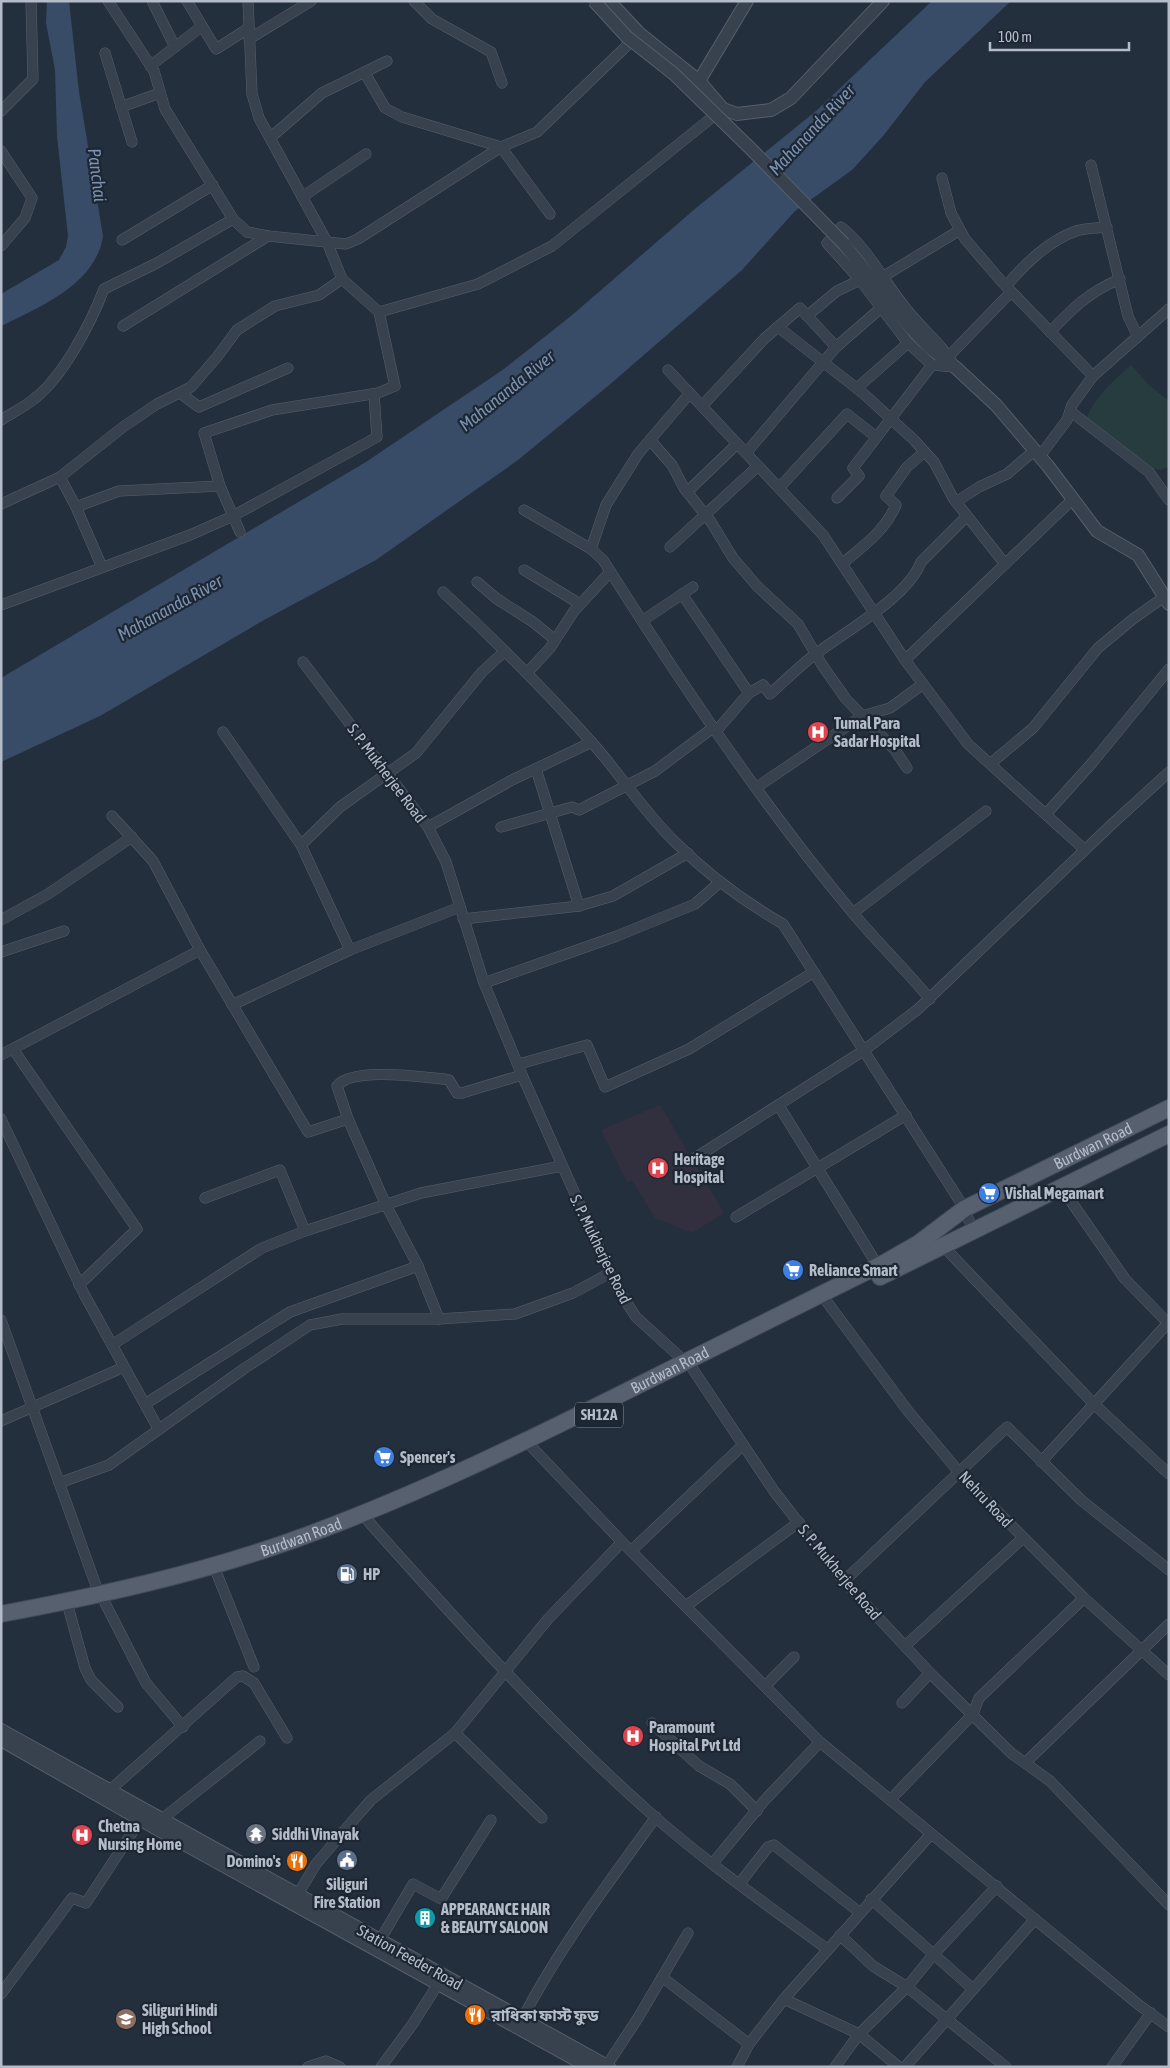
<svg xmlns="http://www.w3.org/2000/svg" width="1170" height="2068" font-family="'Asap Condensed','Noto Sans Bengali',sans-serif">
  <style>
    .medical { fill: #32303f }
    .green { fill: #263c3f }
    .water { fill: #394c67 }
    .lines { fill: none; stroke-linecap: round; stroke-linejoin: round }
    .minor-casing { stroke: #565f6c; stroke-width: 11 }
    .tertiary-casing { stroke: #565f6c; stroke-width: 14 }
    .primary-casing { stroke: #414a57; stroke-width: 18 }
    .minor { stroke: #38414e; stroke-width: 10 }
    .tertiary { stroke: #38414e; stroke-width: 12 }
    .primary { stroke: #56606e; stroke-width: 16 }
    .tertiary-bridge-casing { stroke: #565f6c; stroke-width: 14; stroke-linecap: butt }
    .tertiary-bridge { stroke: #38414e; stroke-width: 12 }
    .labels { text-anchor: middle; stroke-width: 4.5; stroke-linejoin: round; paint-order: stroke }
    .shield { fill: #1d2633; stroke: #878f9c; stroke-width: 1 }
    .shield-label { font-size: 15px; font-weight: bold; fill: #b4bcc9 }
    .poi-label { font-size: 16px; font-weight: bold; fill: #b4bcc9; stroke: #1d2633; text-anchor: start }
    .street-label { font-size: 16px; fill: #b4bcc9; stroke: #1d2633 }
    .water-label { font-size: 18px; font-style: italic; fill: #7c92b1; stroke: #1d2633 }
  </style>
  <rect width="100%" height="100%" fill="#242f3e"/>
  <!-- medical -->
  <polygon class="medical" points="660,1105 724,1213 692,1233 655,1218 632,1180 627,1182 601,1130"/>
  <!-- green -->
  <path class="green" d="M1131 365 1149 385 1169 401V467L1161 470 1149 468 1086 419C1096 396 1113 381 1131 365Z"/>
  <!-- water -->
  <g class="water">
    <path d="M47 1H69L79 92 103 236C96 284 40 307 1 326V294L59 260 66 247 68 236 57 136 55 70 46 23Z"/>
    <polygon points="932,1 1011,1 925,82 883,136 852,170 795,211 742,270 608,386 518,460 376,560 264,620 100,716 1,762 1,678 366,462 504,369 571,316 696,208 816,111"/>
  </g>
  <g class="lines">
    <!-- minor casing -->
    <g class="minor-casing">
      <g id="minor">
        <polyline points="108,1 154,71 165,109 233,219 247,232 268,236 346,244 358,239 501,147 537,132 637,36"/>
        <polyline points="187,1 216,49 249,28"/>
        <polyline points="414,1 432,19 491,52 502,83"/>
        <polyline points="153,3 175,47"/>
        <polyline points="249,39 311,1"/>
        <polyline points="105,53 132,142"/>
        <polyline points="150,66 201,27"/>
        <polyline points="365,73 385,108 402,117 501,147 550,214"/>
        <polyline points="121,107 160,93"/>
        <polyline points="1,111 33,79 31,1"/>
        <polyline points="270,138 322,93 387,61"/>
        <polyline points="1,151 32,198 25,218 1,246"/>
        <polyline points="1091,165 1128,316 1138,337"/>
        <polyline points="942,178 951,213 965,239 1002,282 1093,376"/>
        <polyline points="302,197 366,154"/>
        <path d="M841 227C869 249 885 284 908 311 923 330 943 345 955 367L932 365 908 343 860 280 827 243Z"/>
        <polyline points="122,240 213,185"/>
        <polyline points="884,276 960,230"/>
        <path d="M1006 286C1025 264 1048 241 1076 231 1085 228 1098 228 1107 227"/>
        <polyline points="379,312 478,284 552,246 720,111"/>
        <polyline points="807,316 837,291 860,280"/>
        <polyline points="123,326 268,236"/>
        <polyline points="778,327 864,394 914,440 934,462 953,498 1005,564"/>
        <path d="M1050 332C1074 307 1089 292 1120 279"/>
        <polyline points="949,356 1011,292"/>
        <polyline points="668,370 823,535 905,660 968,744 1085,850"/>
        <polyline points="857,388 908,343"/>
        <polyline points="180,393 199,407 288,368"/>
        <polyline points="702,406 765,338 800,308 836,347"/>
        <polyline points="1070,411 1149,472 1169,500"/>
        <path d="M1 420C12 413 24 407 34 399 63 377 91 323 104 289L157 263 233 219"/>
        <polyline points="650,440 672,465 684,488 711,522 733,558 757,586 798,624 822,665 846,699 895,750 907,768"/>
        <polyline points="746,453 836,347 881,308"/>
        <polyline points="1040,456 1067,420 1072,405 1093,376 1169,309"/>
        <polyline points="60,477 76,507 119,491 220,486"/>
        <polyline points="779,488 847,414 876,437"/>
        <polyline points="687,492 737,444"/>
        <polyline points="837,498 859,476 853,468 932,365"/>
        <polyline points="956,502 979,487 1007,474 1035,450"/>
        <polyline points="1,504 60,477 123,427 157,404 191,387 217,357 237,330 275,306 319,295 342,279"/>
        <polyline points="76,507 102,567"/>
        <path d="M524 510 591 549 603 560C679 680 761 803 852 912 877 942 905 969 930 999"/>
        <polyline points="240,532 220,486 204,433 272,410 378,393 395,386 379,312 342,279 327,242 259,118 252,94 248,1"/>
        <polyline points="670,547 758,466"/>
        <polyline points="591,549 606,505 638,454 690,393"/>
        <path d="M842 564C863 546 885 531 896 505L886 496 907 467 924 452"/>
        <polyline points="524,570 580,604"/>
        <polyline points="477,582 497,599 533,622 555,640"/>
        <path d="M443 592C496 641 547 692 595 746 622 777 645 813 675 842 707 874 743 901 783 924L961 1203 974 1231"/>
        <polyline points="682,594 749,693 717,730"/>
        <polyline points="1,605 190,535 233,516 377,437 374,394"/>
        <polyline points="642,621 693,587"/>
        <polyline points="905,660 1073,499"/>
        <polyline points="303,662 428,827 446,862 484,983 522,1075 616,1286 636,1317 692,1368 774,1491 844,1581 930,1673 1011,1753 1050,1781 1169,1905"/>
        <polyline points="527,673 550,648 574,611 610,572"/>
        <path d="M749 693 763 685 770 694C785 681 800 665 817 653 846 631 908 597 921 562L967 516"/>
        <polyline points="223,732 301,845 350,950"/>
        <polyline points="990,764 1033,728 1098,648 1133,619 1164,597"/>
        <polyline points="536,769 579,906"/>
        <polyline points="757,787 862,716 890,708 923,684"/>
        <polyline points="1046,814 1092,763 1169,669"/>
        <polyline points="112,816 153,861 200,950 308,1132 348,1119 386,1205 418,1266 439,1319"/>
        <polyline points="428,827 512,780 592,742"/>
        <polyline points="501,827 572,807 579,810 655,771 714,727"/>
        <polyline points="301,845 340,807 416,753 482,672 505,651"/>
        <polyline points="853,913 986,811"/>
        <polyline points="463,919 579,906 613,896 688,853"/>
        <polyline points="1,920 48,894 132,837"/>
        <polyline points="1,952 64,931"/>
        <polyline points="484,983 617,936 695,904 720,882"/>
        <polyline points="232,1005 350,950 460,907"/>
        <polyline points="13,1049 137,1229 79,1285"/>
        <polyline points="1,1055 200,950"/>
        <polyline points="519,1064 587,1045 605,1087 689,1049 814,972"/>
        <polyline points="779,1106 878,1266"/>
        <polyline points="1,1119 84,1294 159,1430"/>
        <path d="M348 1119 337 1086C352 1067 421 1077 444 1079L449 1080 457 1093H462L522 1075"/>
        <polyline points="695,1158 863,1051 917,1010 1111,825 1169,772"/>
        <polyline points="1061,1187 1125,1279 1169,1324"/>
        <polyline points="205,1198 280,1170 305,1231"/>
        <polyline points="736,1217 906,1115"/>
        <polyline points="942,1245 1094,1404 1169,1474"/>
        <polyline points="827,1302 908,1411 964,1478 1084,1598 1169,1675"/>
        <polyline points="1,1320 99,1594"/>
        <polyline points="112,1345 262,1248 305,1231 421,1193 562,1166"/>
        <polyline points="145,1404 290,1312 418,1266"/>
        <polyline points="1,1421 124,1367"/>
        <polyline points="526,1441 622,1542 820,1742 1139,2005 1169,2027"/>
        <polyline points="1041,1462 1168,1323"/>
        <polyline points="59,1483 109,1465 245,1368 310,1325 342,1319 439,1319 515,1314 573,1293 610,1273"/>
        <path d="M368 1521C457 1621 547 1721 647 1810 703 1860 766 1904 827 1949"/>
        <polyline points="631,1551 743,1445"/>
        <polyline points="217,1574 254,1667"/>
        <polyline points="844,1581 1007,1427 1081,1500 1169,1570"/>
        <polyline points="105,1603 146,1683 183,1727"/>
        <polyline points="686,1606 799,1522"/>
        <polyline points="69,1610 85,1668 91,1680 118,1707"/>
        <polyline points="905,1646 1023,1538"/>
        <polyline points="765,1686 794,1657"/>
        <polyline points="902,1703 930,1673"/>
        <polyline points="652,1723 699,1766 730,1784 757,1811"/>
        <polyline points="455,1733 542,1818"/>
        <polyline points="1026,1762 1169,1624"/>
        <polyline points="110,1790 237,1677 243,1676 254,1683 287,1738"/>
        <polyline points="890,1800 973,1714 979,1698 1084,1598"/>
        <polyline points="162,1819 260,1741"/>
        <polyline points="713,1863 764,1801 820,1742"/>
        <polyline points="740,1883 768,1847 774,1845 859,1912"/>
        <polyline points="295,1899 316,1864 356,1817 371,1800 455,1733 548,1619 622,1542"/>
        <polyline points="871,1899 973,1989"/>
        <polyline points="840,1935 873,1966 907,1987 1006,2067"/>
        <polyline points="380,1940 413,1884 441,1899 491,1820"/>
        <polyline points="662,1977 749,2044"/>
        <polyline points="1,1994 72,1898 86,1903 141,1819"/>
        <polyline points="784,1999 859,2034 899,2067"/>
        <path d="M522 2019C560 1947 608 1883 656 1817"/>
        <polyline points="607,2065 638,2018 688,1933"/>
        <polyline points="308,2067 326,2061 340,2067"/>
        <polyline points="381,2067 412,2025 438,1984"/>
        <polyline points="737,2067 749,2044 784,1999 931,1834"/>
        <polyline points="835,2067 859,2034 907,1987 933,1955 997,1886"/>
        <polyline points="905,2067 1035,1919"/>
        <polyline points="1112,2067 1151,2013"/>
      </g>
    </g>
    <!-- tertiary casing -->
    <g class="tertiary-casing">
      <g id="tertiary">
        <polyline points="609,1 640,34 699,81 723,109 737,114 771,110 791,98 883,1"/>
        <polyline points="699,81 747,1"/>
        <polyline points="844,244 910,327 930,348 955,367 996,405 1048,466 1097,531 1138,555 1169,604"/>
        <polyline points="1,1730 609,2067"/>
        <polyline points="1,1740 157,1829 589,2067"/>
      </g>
    </g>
    <!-- primary casing -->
    <g class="primary-casing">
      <g id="primary">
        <polyline points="880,1277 1169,1134"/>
        <path id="s1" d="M1 1614C97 1596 193 1575 285 1543 416 1497 541 1434 665 1372 738 1335 811 1300 884 1263L919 1243 964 1209 1169 1108"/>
      </g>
    </g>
    <!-- minor -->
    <use href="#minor" class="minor"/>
    <!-- tertiary -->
    <use href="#tertiary" class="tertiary"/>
    <!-- primary -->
    <use href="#primary" class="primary"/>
    <!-- tertiary-bridge casing -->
    <g class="tertiary-bridge-casing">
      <polyline id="tertiary-bridge" points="594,1 627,37 674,74 753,151 844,244"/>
    </g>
    <!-- tertiary-bridge -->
    <use href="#tertiary-bridge" class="tertiary-bridge"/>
  </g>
  <!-- icons -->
  <defs>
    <g id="hospital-disc" transform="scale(1.125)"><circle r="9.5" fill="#e0444e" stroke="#1d2633"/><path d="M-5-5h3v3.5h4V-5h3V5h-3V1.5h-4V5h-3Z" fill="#fff"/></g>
    <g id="supermarket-disc" transform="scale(1.125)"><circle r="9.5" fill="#3f7fe0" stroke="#1d2633"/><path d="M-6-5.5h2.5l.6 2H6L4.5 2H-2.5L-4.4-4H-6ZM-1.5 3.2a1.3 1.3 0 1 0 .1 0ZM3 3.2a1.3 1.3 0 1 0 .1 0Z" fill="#fff"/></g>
    <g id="fuel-disc" transform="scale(1.125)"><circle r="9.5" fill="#5c6f8a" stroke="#1d2633"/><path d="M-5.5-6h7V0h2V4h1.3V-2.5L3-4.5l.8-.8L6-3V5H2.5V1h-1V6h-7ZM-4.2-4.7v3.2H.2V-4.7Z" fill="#fff"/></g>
    <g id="temple-disc" transform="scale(1.125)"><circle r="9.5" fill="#6b7280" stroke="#1d2633"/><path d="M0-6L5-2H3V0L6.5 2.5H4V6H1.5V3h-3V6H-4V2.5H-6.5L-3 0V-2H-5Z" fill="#fff"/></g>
    <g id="civic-disc" transform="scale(1.125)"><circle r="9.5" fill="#5c6f8a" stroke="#1d2633"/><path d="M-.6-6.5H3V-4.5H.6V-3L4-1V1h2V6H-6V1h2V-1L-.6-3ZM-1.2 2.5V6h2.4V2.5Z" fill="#fff"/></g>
    <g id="restaurant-disc" transform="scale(1.125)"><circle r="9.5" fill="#e8710a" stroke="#1d2633"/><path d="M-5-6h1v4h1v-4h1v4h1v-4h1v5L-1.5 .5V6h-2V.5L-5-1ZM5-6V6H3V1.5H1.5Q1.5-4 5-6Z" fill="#fff"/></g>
    <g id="building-disc" transform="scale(1.125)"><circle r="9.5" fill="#0f9aa8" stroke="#1d2633"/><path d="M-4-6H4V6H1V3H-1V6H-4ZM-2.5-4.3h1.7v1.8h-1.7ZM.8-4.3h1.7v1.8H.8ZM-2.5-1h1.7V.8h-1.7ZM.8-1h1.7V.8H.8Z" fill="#fff"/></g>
    <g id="school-disc" transform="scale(1.125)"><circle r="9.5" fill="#8d6e63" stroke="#1d2633"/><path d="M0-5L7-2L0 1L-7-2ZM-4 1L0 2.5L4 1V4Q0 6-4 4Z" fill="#fff"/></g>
  </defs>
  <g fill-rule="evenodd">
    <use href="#hospital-disc" x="818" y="732"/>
    <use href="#hospital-disc" x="658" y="1168"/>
    <use href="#supermarket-disc" x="989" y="1193"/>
    <use href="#supermarket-disc" x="793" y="1270"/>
    <use href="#supermarket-disc" x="384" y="1457"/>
    <use href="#fuel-disc" x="347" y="1574"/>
    <use href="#hospital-disc" x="633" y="1736"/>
    <use href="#temple-disc" x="256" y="1834"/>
    <use href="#hospital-disc" x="82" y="1835"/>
    <use href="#civic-disc" x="347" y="1860"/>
    <use href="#restaurant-disc" x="297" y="1861"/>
    <use href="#building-disc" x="425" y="1918"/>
    <use href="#restaurant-disc" x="475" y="2015"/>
    <use href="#school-disc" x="126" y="2019"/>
  </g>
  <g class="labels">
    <!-- shield labels -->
    <rect class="shield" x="575" y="1402.5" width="48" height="25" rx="4"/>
    <g class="shield-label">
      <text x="599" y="1420">SH12A</text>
    </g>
    <!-- poi labels -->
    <g class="poi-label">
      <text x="834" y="729">Tumal Para<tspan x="834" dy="18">Sadar Hospital</tspan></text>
      <text x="674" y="1165">Heritage<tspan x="674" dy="18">Hospital</tspan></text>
      <text x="1005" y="1199">Vishal Megamart</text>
      <text x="809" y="1276">Reliance Smart</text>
      <text x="400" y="1463">Spencer's</text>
      <text x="363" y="1580">HP</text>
      <text x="649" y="1733">Paramount<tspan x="649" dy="18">Hospital Pvt Ltd</tspan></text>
      <text x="98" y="1832">Chetna<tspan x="98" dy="18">Nursing Home</tspan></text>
      <text x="272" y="1840">Siddhi Vinayak</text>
      <text x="281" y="1867" text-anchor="end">Domino's</text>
      <text x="347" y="1890" text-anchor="middle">Siliguri<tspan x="347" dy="18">Fire Station</tspan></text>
      <text x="441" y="1915">APPEARANCE HAIR<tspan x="441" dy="18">&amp; BEAUTY SALOON</tspan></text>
      <text x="142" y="2016">Siliguri Hindi<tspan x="142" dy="18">High School</tspan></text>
      <text x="491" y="2021">রাধিকা ফাস্ট ফুড</text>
    </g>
    <!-- street labels -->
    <g class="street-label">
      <text transform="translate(387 773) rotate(53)" y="6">S. P. Mukherjee Road</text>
      <text dy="6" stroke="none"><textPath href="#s1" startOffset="1195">Burdwan Road</textPath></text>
      <text transform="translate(601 1249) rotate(64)" y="6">S. P. Mukherjee Road</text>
      <text dy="6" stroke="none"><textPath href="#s1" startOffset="715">Burdwan Road</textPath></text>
      <text transform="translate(986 1499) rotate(47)" y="6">Nehru Road</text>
      <text dy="6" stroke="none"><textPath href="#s1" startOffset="310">Burdwan Road</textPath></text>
      <text transform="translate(840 1572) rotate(50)" y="6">S. P. Mukherjee Road</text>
      <text transform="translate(410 1957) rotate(29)" y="6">Station Feeder Road</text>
    </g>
    <!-- water labels -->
    <g class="water-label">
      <text transform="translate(812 130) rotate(-47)" y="6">Mahananda River</text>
      <text transform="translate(97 175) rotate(83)" y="6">Panchai</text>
      <text transform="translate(507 391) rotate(-39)" y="6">Mahananda River</text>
      <text transform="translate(170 608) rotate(-29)" y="6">Mahananda River</text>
    </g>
  </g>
  <!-- border -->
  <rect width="1170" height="2068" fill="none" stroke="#b4bcc9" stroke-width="5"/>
  <!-- scale -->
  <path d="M990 42v8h139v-8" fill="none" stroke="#b4bcc9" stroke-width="2.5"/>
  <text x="998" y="42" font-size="15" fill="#b4bcc9" stroke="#1d2633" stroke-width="4" paint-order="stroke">100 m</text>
</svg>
